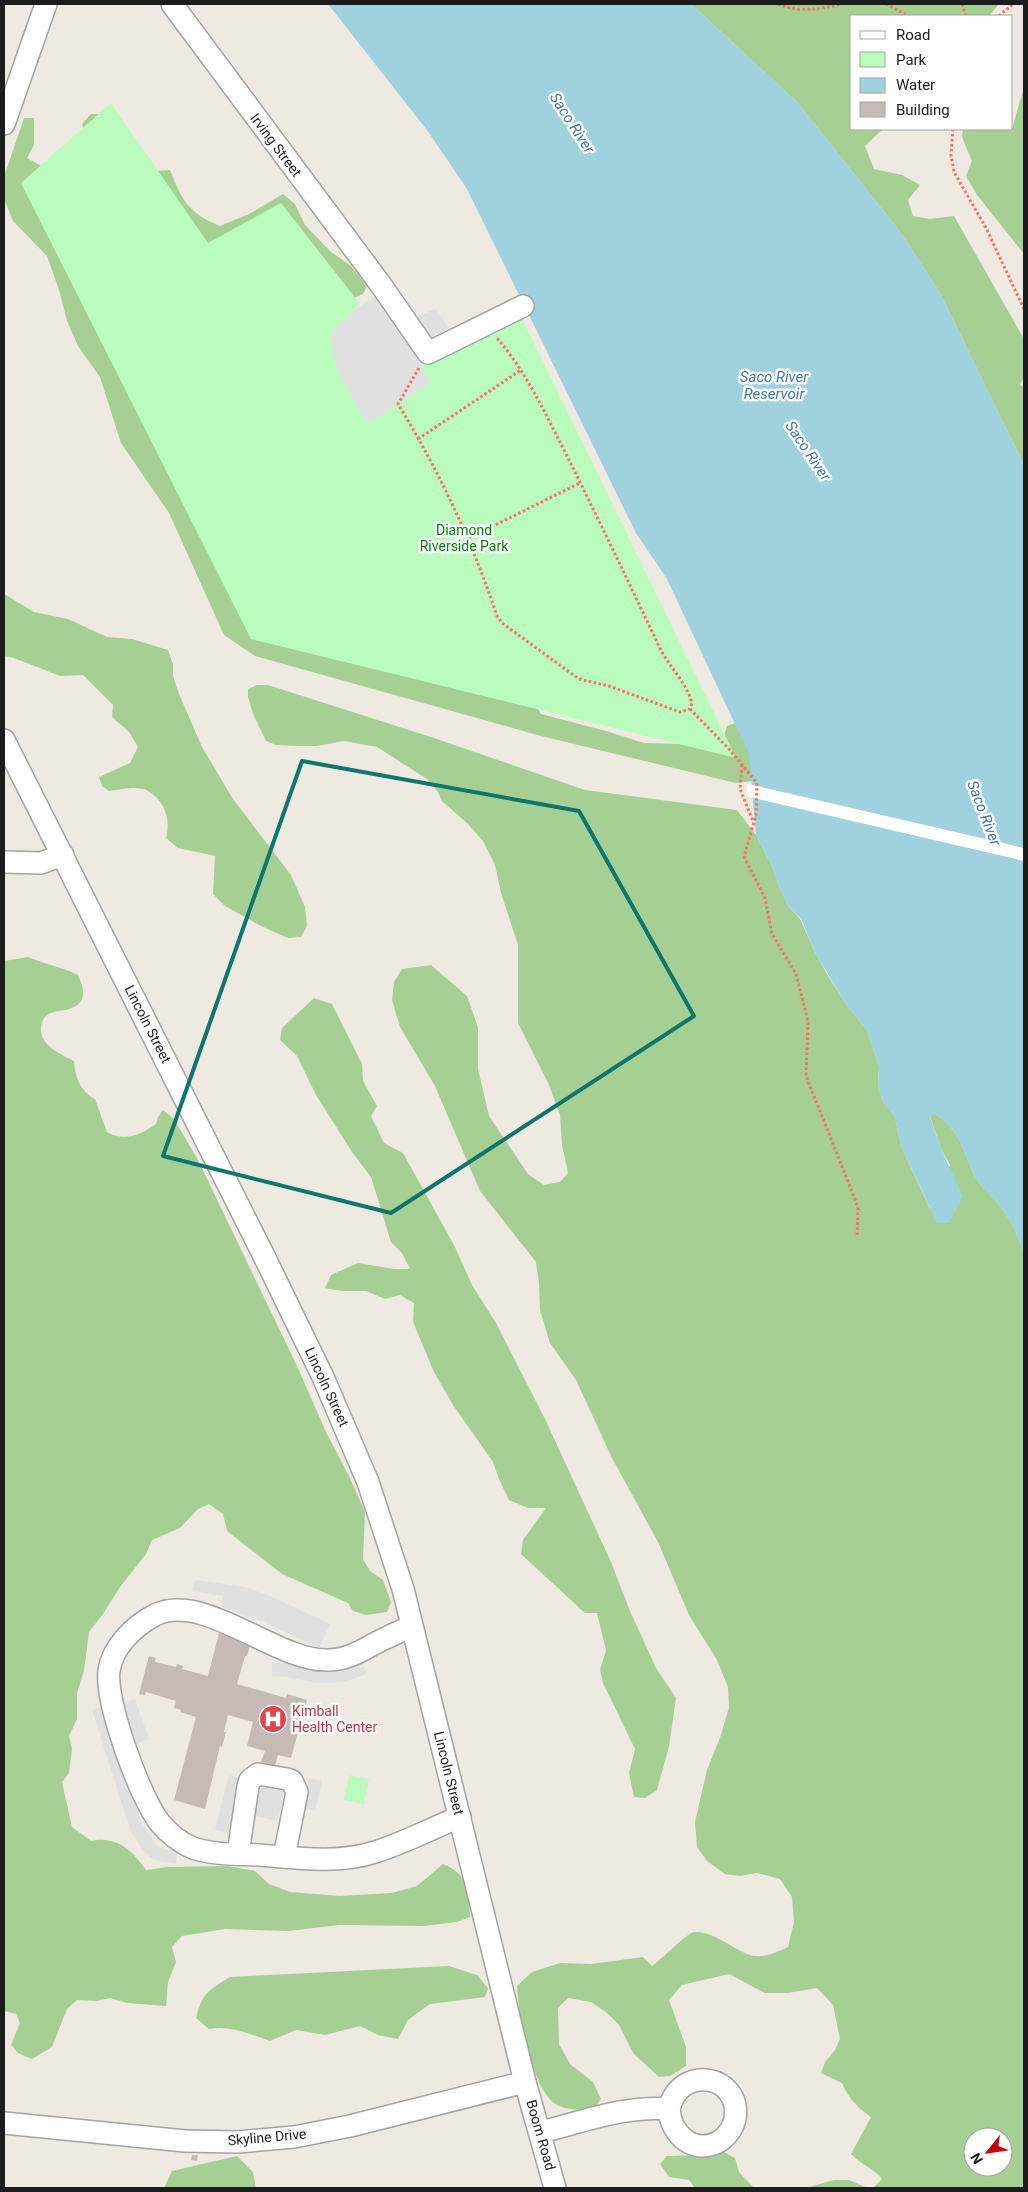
<svg xmlns="http://www.w3.org/2000/svg" width="1028" height="2192" font-family="Roboto,sans-serif">
  <style>
    .forest { fill: #a6d093; fill-rule: evenodd }
    .park { fill: #bafcbe }
    .parking { fill: #e0e0e0 }
    .water { fill: #9fd1de }
    .pier { fill: #fff }
    .building { fill: #c6bbb4 }
    .lines { fill: none; stroke-linecap: round; stroke-linejoin: round }
    .minor-casing { stroke: #a3a3a3; stroke-width: 24 }
    .path { stroke: #ff6e61; stroke-width: 3; stroke-dasharray: 2.5 2.5; stroke-linecap: butt }
    .minor { stroke: #fff; stroke-width: 21 }
    .marked { fill: none; stroke: #0f766e; stroke-width: 4; stroke-linejoin: round }
    .labels { text-anchor: middle; stroke-width: 5; stroke-linejoin: round; paint-order: stroke }
    .street-label { font-size: 14px; fill: #1c1c1c; stroke: #fff }
    .park-label { font-size: 14px; fill: #067e0e; stroke: #fff }
    .health-label { font-size: 14px; fill: #be3a42; stroke: #fff; text-anchor: start }
    .water-label { font-size: 15px; font-style: italic; fill: #4177a8; stroke: #fff }
  </style>
  <rect width="100%" height="100%" fill="#eee9e1"/>
  <!-- forest -->
  <g class="forest">
    <polygon points="691,4 999,4 989,16 852,16 852,129 883,129 865,146 874,169 902,175 920,185 908,200 913,216 930,219 954,216 1024,339 1024,376 1020,385 1024,387 1024,465 940,293 901,233 798,103"/>
    <polygon points="1024,87 1024,254 977,195 966,176 972,161 962,137 963,129 1012,129"/>
    <path d="M91 114H115L143 172 170 170C182 201 189 213 220 226L249 214 283 194 295 204 305 225 330 251 351 266 367 286 363 294 347 301 325 343 332 372 541 714 606 731 644 743 679 744 723 738 727 726 740 721 761 780 736 783 541 736 255 656 224 635 169 513 121 443 100 377 78 346 67 321 60 293 47 256 13 221 4 199V177L24 118H34V145L27 158 47 169 88 144 82 124Z"/>
    <path d="M4 594 34 612 68 619 107 637 132 639 168 650 173 664V676L179 694 202 747 233 799 291 875 305 907 307 926 301 937 288 938 261 926 225 906 213 894 215 856 178 848 166 838C171 820 165 801 148 791 138 785 120 790 109 791L102 786 99 777 130 763 138 747 129 732 112 717 113 705 83 675 60 676 14 658 4 656Z"/>
    <path d="M257 685H268L434 738 585 790 737 810 756 835 773 868 780 889 789 907 800 919 816 954 827 974 847 1006 867 1030 879 1066 878 1087 883 1102 895 1117 901 1146 930 1209 950 1165 942 1151 930 1116 936 1114C966 1137 961 1152 978 1181 982 1188 990 1194 996 1201 1011 1219 1017 1232 1024 1255V2188H873L882 2179C873 2168 861 2165 851 2154L871 2117C857 2107 849 2099 842 2083L821 2073 825 2062 835 2050 840 2039 833 2005 817 1988 788 1993H765L729 1974 682 1985 669 2000 686 2047V2066L670 2076 659 2077 633 2053 619 2025 606 2012 591 2002 568 1998 558 2008 559 2044 570 2064 593 2082 601 2099 592 2111C580 2109 564 2111 554 2103 531 2085 518 2014 517 1986L532 1972 560 1963 591 1964 643 1957 652 1966C661 1960 687 1933 694 1932 715 1930 738 1954 755 1956 767 1957 778 1952 788 1947L794 1922 792 1897 780 1879 757 1873 740 1876 725 1874 707 1861 697 1847 695 1822 707 1770 721 1735 729 1707 728 1687 717 1660 689 1615 658 1542 612 1458 576 1380 550 1343 540 1310 539 1284 536 1262 480 1191 435 1086 400 1027 392 1000 394 982 402 969 431 965 467 996 478 1027V1069L489 1116 528 1174 544 1185 560 1182 568 1173 562 1145 560 1115 549 1085 518 1023V945L501 893 495 865 483 841 468 824 442 801 438 792 427 779 377 747 344 741 317 746H300L276 745 266 741 253 714 248 697V689ZM973 2137H1003V2167H973Z"/>
    <path d="M28 957C45 964 62 967 78 975 81 983 86 993 81 1001 69 1018 42 1002 41 1030 41 1046 62 1055 74 1061 75 1077 80 1091 95 1099L107 1132C125 1142 140 1135 156 1124L158 1117 163 1110 174 1119 198 1160 297 1366 326 1432 350 1478 365 1512 363 1559 370 1571 383 1580 391 1602 387 1612 366 1615 353 1611 348 1603 282 1574 227 1531 223 1514 209 1504 198 1509 180 1528 152 1540 146 1554 120 1587 103 1614 89 1632 84 1670 77 1694V1719L69 1736 72 1749 69 1773 62 1782 72 1827 91 1841C116 1835 133 1851 146 1870L168 1867 228 1866 255 1871 269 1884 290 1892 340 1896 392 1893 417 1886 443 1864C468 1873 469 1893 470 1917L457 1922 424 1926 339 1925 289 1931 225 1929 182 1936 172 1947 176 1962 168 1982 166 2006 127 2003 110 1998 97 2001 77 2000 67 2009 52 2047 32 2059 18 2053 11 2045 20 2023 16 2014 4 2011V961Z"/>
    <polygon points="314,998 332,1004 362,1064 363,1081 377,1106 371,1116 384,1143 403,1153 455,1247 472,1285 496,1323 545,1419 611,1562 630,1611 656,1668 676,1698 669,1746 657,1790 645,1798 634,1797 629,1773 635,1749 603,1683 600,1670 606,1650 597,1613 585,1613 521,1554 523,1540 546,1508 528,1508 509,1500 499,1479 493,1462 453,1405 434,1372 413,1322 414,1303 400,1295 385,1299 366,1291 342,1291 325,1288 331,1275 358,1263 394,1269 410,1269 402,1253 391,1242 371,1177 352,1152 316,1095 297,1056 280,1040 282,1028"/>
    <path d="M449 1966 477 1975 488 1988 485 1997 430 2004 408 2020 398 2039 378 2035 360 2026 325 2035 296 2030 270 2041C250 2034 230 2025 209 2029L196 2018C202 1993 209 1990 230 1977Z"/>
    <polygon points="724,2152 735,2158 739,2172 754,2188 770,2188 695,2188 689,2180 669,2177 660,2164 667,2156 708,2155"/>
    <polygon points="237,2156 253,2172 256,2188 164,2188 172,2171"/>
    <polygon points="834,2180 849,2180 868,2188 806,2188"/>
  </g>
  <!-- park -->
  <g class="park">
    <polygon points="111,103 208,243 281,203 360,304 335,329 337,369 367,424 431,382 420,368 458,344 519,312 736,758 251,639 21,183"/>
    <polygon points="349,1775 369,1779 364,1804 344,1800"/>
  </g>
  <!-- parking -->
  <g class="parking">
    <polygon points="392,285 417,317 436,308 458,344 420,368 431,383 367,424 337,369 330,340 335,329 354,310"/>
    <polygon points="195,1580 245,1587 270,1596 330,1624 319,1648 259,1620 222,1607 223,1596 193,1591"/>
    <polygon points="362,1662 367,1674 344,1682 316,1683 287,1677 272,1676 272,1663 289,1663 316,1669"/>
    <polygon points="135,1699 149,1739 136,1744 122,1704"/>
    <polygon points="104,1706 142,1824 157,1846 167,1850 177,1850 176,1863 159,1861 150,1857 143,1850 130,1829 92,1710"/>
    <polygon points="229,1775 243,1779 228,1833 215,1830"/>
    <polygon points="309,1778 322,1781 315,1811 303,1808"/>
    <polygon points="261,1785 284,1791 277,1821 253,1815"/>
  </g>
  <!-- water -->
  <path class="water" d="M328 4H691L798 103 901 233 940 293 1024 465V1255C1017 1232 1011 1219 996 1201 990 1194 982 1188 978 1181 961 1152 966 1137 936 1114L930 1117 942 1151 963 1196 949 1223H937L901 1146 895 1117 883 1102 878 1087 879 1066 867 1030 847 1006 816 954 801 919 789 907 780 889 773 868 756 835 749 754 667 579 636 533 467 189 427 130Z"/>
  <!-- pier -->
  <polygon class="pier" points="748,784 1024,848 1024,861 745,796"/>
  <!-- building -->
  <g class="building">
    <polygon points="219,1633 251,1642 247,1656 245,1656 237,1684 286,1698 287,1694 307,1700 291,1758 278,1755 275,1766 261,1762 265,1751 247,1746 253,1722 228,1715 224,1732 226,1732 222,1747 220,1746 205,1809 174,1800 196,1717 180,1712 181,1710 174,1708 176,1701 146,1692 145,1695 139,1694 149,1656 156,1658 155,1662 176,1667 177,1664 183,1666 182,1669 208,1676"/>
    <polygon points="192,2155 198,2155 197,2161 191,2160"/>
  </g>
  <g class="lines">
    <!-- minor casing -->
    <g class="minor-casing">
      <g id="minor">
        <polyline points="172,4 381,285 428,353 523,306"/>
        <polyline points="4,124 46,4"/>
        <polyline points="4,740 264,1256 323,1377 368,1482 403,1589 525,2082 555,2188"/>
        <polyline points="4,862 41,863 63,855"/>
        <path d="M412 1627C403 1630 394 1634 386 1638 366 1647 351 1660 328 1660 277 1662 204 1591 155 1615 134 1626 112 1647 109 1671 105 1702 140 1798 160 1823 168 1833 181 1843 193 1848 213 1855 238 1854 259 1855 297 1858 339 1864 375 1852 404 1843 432 1828 460 1817"/>
        <polyline points="238,1854 248,1786 250,1780 258,1774 287,1779 292,1781 297,1792 284,1857"/>
        <polyline points="4,2123 185,2141 238,2142 294,2137 350,2126 525,2082"/>
        <path d="M541 2132C582 2122 626 2105 669 2109 671 2135 694 2156 720 2141 727 2136 733 2128 735 2119 742 2075 680 2063 669 2109"/>
      </g>
    </g>
    <!-- path -->
    <g class="path">
      <path d="M778 4C800 13 820 9 842 4"/>
      <polyline points="886,4 909,16"/>
      <polyline points="962,4 966,16"/>
      <polyline points="999,16 1013,4"/>
      <polyline points="953,129 951,155 954,172 986,228 1024,309"/>
      <path d="M419 368 398 404C439 471 472 541 497 616L502 623 579 679 609 686 680 712 690 709 692 703C686 681 667 665 658 644 628 581 598 518 567 456 546 415 527 373 497 338"/>
      <polyline points="418,439 521,370"/>
      <polyline points="469,538 580,483"/>
      <polyline points="690,709 728,748 757,783 756,815 744,857 765,898 772,934 796,974 808,1021 806,1076 858,1207 857,1238"/>
      <polyline points="742,765 740,789 753,821"/>
    </g>
    <!-- minor -->
    <use href="#minor" class="minor"/>
  </g>
  <!-- marked area -->
  <path class="marked" d="M302 761 579 811 694 1016 391 1213 163 1156Z"/>
  <!-- icons -->
  <defs>
    <g id="hospital-disc" transform="scale(1.4375)"><circle r="9.5" fill="#e0444e" stroke="#fff"/><path d="M-5-5h3v3.5h4V-5h3V5h-3V1.5h-4V5h-3Z" fill="#fff"/></g>
  </defs>
  <g fill-rule="evenodd">
    <use href="#hospital-disc" x="273" y="1719"/>
  </g>
  <g class="labels">
    <!-- street labels -->
    <g class="street-label">
      <text transform="translate(276 145) rotate(53)" y="5">Irving Street</text>
      <text transform="translate(148 1024) rotate(63)" y="5">Lincoln Street</text>
      <text transform="translate(327 1387) rotate(65)" y="5">Lincoln Street</text>
      <text transform="translate(449 1773) rotate(76)" y="5">Lincoln Street</text>
      <text transform="translate(541 2135) rotate(74)" y="5">Boom Road</text>
      <text transform="translate(267 2137) rotate(-5)" y="5">Skyline Drive</text>
    </g>
    <!-- park labels -->
    <g class="park-label">
      <text x="464" y="535">Diamond<tspan x="464" dy="16">Riverside Park</tspan></text>
    </g>
    <!-- health labels -->
    <g class="health-label">
      <text x="292" y="1716">Kimball<tspan x="292" dy="16">Health Center</tspan></text>
    </g>
    <!-- water labels -->
    <g class="water-label">
      <text transform="translate(572 123) rotate(57)" y="5">Saco River</text>
      <text x="774" y="382">Saco River<tspan x="774" dy="17">Reservoir</tspan></text>
      <text transform="translate(808 451) rotate(56)" y="5">Saco River</text>
      <text transform="translate(984 813) rotate(69)" y="5">Saco River</text>
    </g>
  </g>
  <!-- border -->
  <rect width="1028" height="2192" fill="none" stroke="#1c1c1c" stroke-width="10"/>
  <!-- legend -->
  <rect x="850" y="15" width="162" height="115" fill="#ffffff" stroke="#a4a4a4"/>
  <rect x="860" y="31" width="25" height="8" fill="#ffffff" stroke="#a4a4a4"/>
  <text x="896" y="40" font-size="15" fill="#1c1c1c">Road</text>
  <rect x="860" y="52" width="25" height="15" fill="#bafcbe" stroke="#a4a4a4"/>
  <text x="896" y="65" font-size="15" fill="#1c1c1c">Park</text>
  <rect x="860" y="78" width="25" height="15" fill="#9fd1de" stroke="#a4a4a4"/>
  <text x="896" y="90" font-size="15" fill="#1c1c1c">Water</text>
  <rect x="860" y="102" width="25" height="15" fill="#c6bbb4" stroke="#a4a4a4"/>
  <text x="896" y="115" font-size="15" fill="#1c1c1c">Building</text>
  <!-- north arrow -->
  <g transform="translate(988 2152) rotate(240)"><circle r="24" fill="#ffffff" stroke="#a4a4a4"/>
  <path d="M0-4L9 19L0 12L-9 19Z" fill="#c80004"/>
  <text y="-8" font-size="14" font-weight="bold" text-anchor="middle" fill="#1c1c1c">N</text>
  </g>
</svg>
